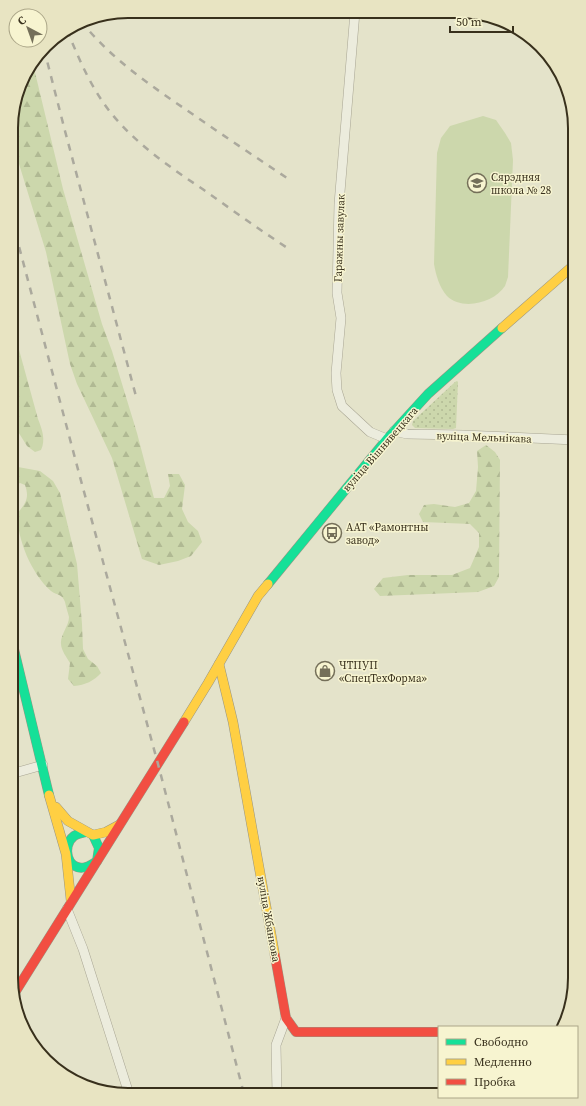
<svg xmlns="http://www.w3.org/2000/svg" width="586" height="1106" font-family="'Source Serif 4',serif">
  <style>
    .grass { fill: url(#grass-dots) }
    .forest { fill: url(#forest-firs) }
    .park { fill: #ccd7ac }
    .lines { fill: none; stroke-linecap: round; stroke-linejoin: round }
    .street-casing { stroke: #a9a694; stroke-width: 10 }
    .fast-casing { stroke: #999684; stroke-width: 10 }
    .slow-casing { stroke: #999684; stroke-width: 10 }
    .jam-casing { stroke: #999684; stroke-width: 10 }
    .street { stroke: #ececdd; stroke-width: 9 }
    .fast { stroke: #16e098; stroke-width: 9 }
    .slow { stroke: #ffcf43; stroke-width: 9 }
    .jam { stroke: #f24e42; stroke-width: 9 }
    .rail { stroke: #aba99d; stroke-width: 2.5; stroke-dasharray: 7 7; stroke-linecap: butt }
    .labels { text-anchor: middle; stroke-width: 3; stroke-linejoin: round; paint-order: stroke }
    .poi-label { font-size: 11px; fill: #38301c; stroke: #f7f4d0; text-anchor: start }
    .street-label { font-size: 11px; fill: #38301c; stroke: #f7f4d0 }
    .rim { fill: none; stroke: #38301c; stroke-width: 2 }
  </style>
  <defs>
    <pattern id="grass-dots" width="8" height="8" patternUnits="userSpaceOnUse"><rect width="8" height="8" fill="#ccd7ac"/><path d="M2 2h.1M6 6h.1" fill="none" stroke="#b0b993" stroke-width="1.8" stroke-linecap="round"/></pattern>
    <pattern id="forest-firs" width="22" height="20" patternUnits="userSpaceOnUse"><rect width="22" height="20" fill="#ccd7ac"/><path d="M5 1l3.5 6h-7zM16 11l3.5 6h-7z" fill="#b0b993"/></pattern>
  </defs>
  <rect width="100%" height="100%" fill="#e4e3ca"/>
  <!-- grass -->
  <polygon class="grass" points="457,381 458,382 456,428 453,429 415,428 412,425 413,421 455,382"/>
  <!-- forest -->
  <g class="forest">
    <polygon points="33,64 63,189 102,324 112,351 137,433 154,498 164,498 170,486 168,474 179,474 185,485 182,509 188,522 198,531 202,542 191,556 178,561 159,565 142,559 112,458 77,384 70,364 46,252 12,141 12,113 23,76"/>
    <path d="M12 324 38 419C42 429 46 440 41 450L35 452 27 446 12 422Z"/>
    <polygon points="486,445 495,452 500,460 499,577 494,586 478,592 380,596 374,589 383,578 408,575 452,575 470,568 479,547 479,533 470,524 423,522 419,514 424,505 434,504 455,507 469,503 476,491 478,467 477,451"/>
    <path d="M18 467 40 471 53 481 60 493 77 564 82 624 83 649 88 659 97 666 101 673C94 681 85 685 74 686L68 679 70 663C67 658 61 650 61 644 60 635 69 626 69 617 68 613 66 607 65 602 62 593 57 596 51 591 31 573 18 541 17 514 25 504 30 499 25 485L20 483 16 485 15 492 12 494V470Z"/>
  </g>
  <!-- park -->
  <path class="park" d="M483 116 496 120 505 133 511 143 513 160 508 277C507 280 506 283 505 286 494 303 462 311 447 296 439 287 436 275 434 264L437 153 441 138 450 126Z"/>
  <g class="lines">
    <!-- street casing -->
    <g class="street-casing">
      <g id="street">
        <polyline points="355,12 339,204 337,293 341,318 336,373 337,390 342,406 370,432 387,439"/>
        <polyline points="394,431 407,434 463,435 575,440"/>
        <polyline points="11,774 43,765"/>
        <polyline points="67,909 83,949 129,1094"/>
        <polyline points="277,1094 276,1045 286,1018"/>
      </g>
    </g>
    <!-- fast casing -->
    <g class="fast-casing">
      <g id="fast">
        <polyline points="268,584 387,439 428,394 502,328"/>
        <polyline points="11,637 49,795"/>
        <path d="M86 832C82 833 77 834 74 836 61 846 67 872 86 867 90 866 94 863 97 861L99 848 93 835"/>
      </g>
    </g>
    <!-- slow casing -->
    <g class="slow-casing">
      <g id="slow">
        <polyline points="502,328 575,264"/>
        <polyline points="219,664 233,722 275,956"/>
        <polyline points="184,722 208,683 258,596 268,584"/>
        <polyline points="49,795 66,854 71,901"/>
        <polyline points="56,807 68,821 93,835 106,832 119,825"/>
      </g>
    </g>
    <!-- jam casing -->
    <g class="jam-casing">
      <g id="jam">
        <polyline points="275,956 286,1018 296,1032 439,1032"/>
        <polyline points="14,994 184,722"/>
      </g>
    </g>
    <!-- street -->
    <use href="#street" class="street"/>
    <!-- fast -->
    <use href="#fast" class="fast"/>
    <!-- slow -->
    <use href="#slow" class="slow"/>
    <!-- jam -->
    <use href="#jam" class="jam"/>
    <!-- rail -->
    <g class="rail">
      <path d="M81 21C110 58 150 85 188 111 221 134 254 156 287 178"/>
      <path d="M67 30C79 59 91 88 111 113 136 144 171 168 204 190 232 210 260 230 289 249"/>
      <polyline points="44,49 65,131 137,400"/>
      <polyline points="12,220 80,477 158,764 244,1094"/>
    </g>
  </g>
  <!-- icons -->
  <defs>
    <g id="school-ring" transform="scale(1)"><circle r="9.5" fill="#f7f4d0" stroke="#746f59" stroke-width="1.5"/><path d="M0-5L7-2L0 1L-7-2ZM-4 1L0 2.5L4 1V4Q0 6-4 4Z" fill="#746f59"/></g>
    <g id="bus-ring" transform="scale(1)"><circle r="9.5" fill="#f7f4d0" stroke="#746f59" stroke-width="1.5"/><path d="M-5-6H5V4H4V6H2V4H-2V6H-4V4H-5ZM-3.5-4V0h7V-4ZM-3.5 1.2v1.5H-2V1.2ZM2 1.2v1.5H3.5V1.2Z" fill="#746f59"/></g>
    <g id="shop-ring" transform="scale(1)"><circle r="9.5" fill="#f7f4d0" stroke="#746f59" stroke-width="1.5"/><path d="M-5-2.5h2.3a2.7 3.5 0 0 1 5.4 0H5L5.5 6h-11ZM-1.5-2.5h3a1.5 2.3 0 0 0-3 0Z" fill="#746f59"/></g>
  </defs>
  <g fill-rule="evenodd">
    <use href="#school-ring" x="477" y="183"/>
    <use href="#bus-ring" x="332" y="533"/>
    <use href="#shop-ring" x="325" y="671"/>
  </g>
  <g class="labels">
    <!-- poi labels -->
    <g class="poi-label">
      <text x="491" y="181">Сярэдняя<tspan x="491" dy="13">школа № 28</tspan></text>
      <text x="346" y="531">ААТ «Рамонтны<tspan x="346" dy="13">завод»</tspan></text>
      <text x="339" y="669">ЧТПУП<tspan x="339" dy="13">«СпецТехФорма»</tspan></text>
    </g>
    <!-- street labels -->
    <g class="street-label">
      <text transform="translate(339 238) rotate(-88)" y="4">Гаражны завулак</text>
      <text transform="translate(484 437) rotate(2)" y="4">вуліца Мельнікава</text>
      <text transform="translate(380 449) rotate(-49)" y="4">вуліца Вішнявецкага</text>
      <text transform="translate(269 919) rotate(80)" y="4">вуліца Жбанкова</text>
    </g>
  </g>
  <!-- crop -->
  <path d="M0 0H586V1106H0ZM128 18H458A110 110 0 0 1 568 128V978A110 110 0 0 1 458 1088H128A110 110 0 0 1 18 978V128A110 110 0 0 1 128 18Z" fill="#e8e4c2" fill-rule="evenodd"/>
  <path class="rim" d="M128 18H458A110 110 0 0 1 568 128V978A110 110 0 0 1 458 1088H128A110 110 0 0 1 18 978V128A110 110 0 0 1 128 18Z"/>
  <!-- legend -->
  <rect x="438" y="1026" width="140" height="72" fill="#f7f4d0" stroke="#aba688"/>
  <rect x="446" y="1039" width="20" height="6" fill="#16e098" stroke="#aba688"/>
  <text x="474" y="1046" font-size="12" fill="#38301c">Свободно</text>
  <rect x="446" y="1059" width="20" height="6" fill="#ffcf43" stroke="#aba688"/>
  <text x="474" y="1066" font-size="12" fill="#38301c">Медленно</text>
  <rect x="446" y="1079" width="20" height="6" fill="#f24e42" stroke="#aba688"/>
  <text x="474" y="1086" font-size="12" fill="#38301c">Пробка</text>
  <!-- north arrow -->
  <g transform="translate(28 28) rotate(319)"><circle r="19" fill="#f7f4d0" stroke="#aba688"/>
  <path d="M0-3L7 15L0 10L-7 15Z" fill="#746f59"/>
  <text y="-6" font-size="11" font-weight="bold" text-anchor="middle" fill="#38301c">С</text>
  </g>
  <!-- scale -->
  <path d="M450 26v6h63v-6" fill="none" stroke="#38301c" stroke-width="2"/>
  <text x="456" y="26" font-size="12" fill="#38301c" stroke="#f7f4d0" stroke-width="3" paint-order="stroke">50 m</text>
</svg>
